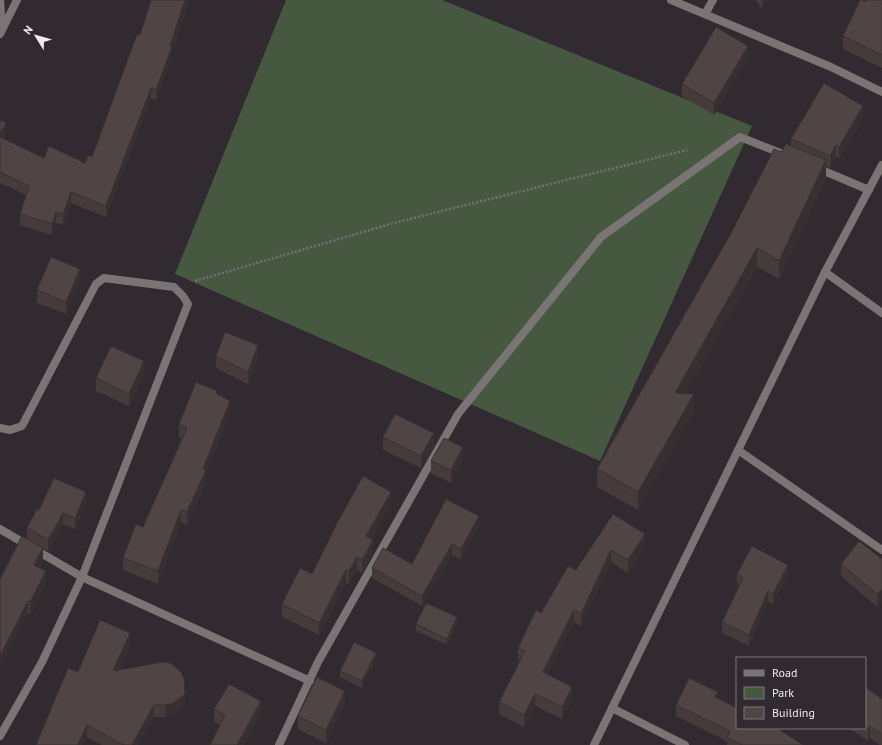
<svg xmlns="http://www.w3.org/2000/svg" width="882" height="745" font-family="'PT Sans',sans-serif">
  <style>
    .green { fill: #475841 }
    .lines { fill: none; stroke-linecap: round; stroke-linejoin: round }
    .path { stroke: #777077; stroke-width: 2.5; stroke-dasharray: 2 2; stroke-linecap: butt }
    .street { stroke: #7a7574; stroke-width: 8 }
    .wall { fill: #453b3b }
    .shaded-wall { fill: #383030 }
    .building { fill: #504545; stroke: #383030 }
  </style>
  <rect width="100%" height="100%" fill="#312a31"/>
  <!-- green -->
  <polygon class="green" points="286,0 442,0 752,126 600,461 175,274"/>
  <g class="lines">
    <!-- path -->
    <polyline class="path" points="195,281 394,223 687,150"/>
    <!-- street -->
    <g class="street">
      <polyline points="0,0 2,29"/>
      <polyline points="671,0 831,67 882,92"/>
      <polyline points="705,14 713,0"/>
      <polyline points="0,34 17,0"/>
      <polyline points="817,168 869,190"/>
      <polyline points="825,272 882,313"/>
      <polyline points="0,428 10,430 22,426 96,284 104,278 174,287 183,296 188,304 82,577 42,662 0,736"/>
      <polyline points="738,450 882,550"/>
      <polyline points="0,529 82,577 310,681"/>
      <polyline points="612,708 685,745"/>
      <polyline points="279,745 318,662 458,414 601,237 740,137 783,154"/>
      <polyline points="594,745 825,272 882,165"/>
    </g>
  </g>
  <!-- wall -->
  <g class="wall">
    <polygon points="151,0 189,0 172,52 172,57 156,100 151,98 106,217 71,203 63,225 56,223 52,235 20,225 20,214 26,195 0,183 0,120 6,134 3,139 44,158 85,163 92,157 140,35"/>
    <polygon points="756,0 767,0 762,9"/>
    <polygon points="882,0 882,68 843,49 843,36 866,2"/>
    <polygon points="748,58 714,115 682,96 682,84"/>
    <polygon points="863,119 839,159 836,157 830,168 826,166 826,178 779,279 757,267 685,394 694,412 638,510 597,487 597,469 781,152 791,146 791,139"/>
    <polygon points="80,281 66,314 37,303 37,290"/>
    <polygon points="216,356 258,358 248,384 216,368"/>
    <polygon points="144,374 129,406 96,391 96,378"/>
    <polygon points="217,394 230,414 206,473 206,483 187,525 181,522 158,584 123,570 123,558 143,527 182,438 179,437 179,424"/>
    <polygon points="383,437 434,446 421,468 383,450"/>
    <polygon points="463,460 451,483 431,473 431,461"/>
    <polygon points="86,503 75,529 63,524 48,551 27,539 27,527 39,510"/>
    <polygon points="391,505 371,539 373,553 362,573 357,570 349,584 346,583 319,635 282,617 282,604"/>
    <polygon points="613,514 645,546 628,573 611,562 581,626 574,622 547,675 572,699 562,719 535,706 524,727 499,714 499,702 520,661 518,660 518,648 541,613 576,570"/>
    <polygon points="479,527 461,560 452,555 422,606 372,578 372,568 412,564"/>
    <polygon points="882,559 877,607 841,576 841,564"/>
    <polygon points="43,561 39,568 46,584 30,615 28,613 0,579"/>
    <polygon points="737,574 788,575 773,604 768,601 749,646 722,633 722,622 739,586 737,585"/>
    <polygon points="416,624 457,624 447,645 416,631"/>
    <polygon points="130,645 119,670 185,705 172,716 165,717 154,717 138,745 102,745 87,737 78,672"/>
    <polygon points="376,659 362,688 340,677 340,671"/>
    <polygon points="865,687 882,699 882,745 880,745 870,738 868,741 848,728 865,728"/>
    <polygon points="718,698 803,745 727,745 727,741 676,716 676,705"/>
    <polygon points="345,704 326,743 298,729 298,716"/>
    <polygon points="214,709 261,714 220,725 214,722"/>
  </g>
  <!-- shaded-wall -->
  <g class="shaded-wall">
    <polygon points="185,0 189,0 172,52 172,57 156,100 156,90"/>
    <polygon points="762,0 767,0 762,9"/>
    <polygon points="748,46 748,58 714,115 714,103"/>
    <polygon points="151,88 151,98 106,217 106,206"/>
    <polygon points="863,106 863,119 839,159 839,147"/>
    <polygon points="6,123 6,134 0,145 0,134"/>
    <polygon points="836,145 836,157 830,168 830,156"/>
    <polygon points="826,160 826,178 779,279 779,261"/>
    <polygon points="71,192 71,203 63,225 63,214"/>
    <polygon points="56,212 56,223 52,235 52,224"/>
    <polygon points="757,248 757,267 675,411 675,393"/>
    <polygon points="80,269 80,281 66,314 66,302"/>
    <polygon points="258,345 258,358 248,384 248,372"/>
    <polygon points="144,361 144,374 129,406 129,394"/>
    <polygon points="694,394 694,412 638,510 638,492"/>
    <polygon points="230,401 230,414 206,473 206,483 187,525 187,512 203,469"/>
    <polygon points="434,433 434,446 421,468 421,456"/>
    <polygon points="463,447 463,460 451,483 451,470"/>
    <polygon points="86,492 86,503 75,529 75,518"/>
    <polygon points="391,492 391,505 366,548 366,536"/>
    <polygon points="181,510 181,522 158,584 158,571"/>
    <polygon points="63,513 63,524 48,551 48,540"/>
    <polygon points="479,516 479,527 461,560 461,549"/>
    <polygon points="645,534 645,546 628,573 628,560"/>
    <polygon points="373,540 373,553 362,573 362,560"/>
    <polygon points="452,544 452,555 422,606 422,596"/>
    <polygon points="43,548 43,561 34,578 34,565"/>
    <polygon points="611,550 611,562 581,626 581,614"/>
    <polygon points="357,557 357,570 349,584 349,571"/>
    <polygon points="788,565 788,575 773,604 773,594"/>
    <polygon points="346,570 346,583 319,635 319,623"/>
    <polygon points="46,571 46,584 30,615 30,602"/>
    <polygon points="882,589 882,601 877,607 877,594"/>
    <polygon points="768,591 768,601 749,646 749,635"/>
    <polygon points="28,601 28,613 0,668 0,656"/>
    <polygon points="574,610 574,622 543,684 543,672"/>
    <polygon points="457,617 457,624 447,645 447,639"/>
    <polygon points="130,633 130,645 113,683 113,671"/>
    <polygon points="376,653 376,659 362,688 362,681"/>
    <polygon points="572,687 572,699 562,719 562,707"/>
    <polygon points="345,691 345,704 326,743 326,730"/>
    <polygon points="185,694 185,705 172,716 165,717 165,705"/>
    <polygon points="535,694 535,706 524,727 524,715"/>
    <polygon points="261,701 261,714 244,745 237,745"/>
    <polygon points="154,705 154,717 138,745 132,745"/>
    <polygon points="87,725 87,737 83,745 78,745"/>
    <polygon points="870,726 870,738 868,741 868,729"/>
  </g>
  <!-- building -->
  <g class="building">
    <polygon points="151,0 185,0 170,46 172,47 156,90 151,88 106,206 71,192 63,214 56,212 52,224 20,214 29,186 0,172 0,137 44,158 49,146 85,163 88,155 92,157 137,34 140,35"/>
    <polygon points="860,0 862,0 866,2 866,0 882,0 882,55 843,36"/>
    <polygon points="716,27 748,46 714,103 682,84"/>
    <polygon points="824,83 863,106 839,147 836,145 830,156 791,139"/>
    <polygon points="0,120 6,123 0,134"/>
    <polygon points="786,144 826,160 779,261 757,248 675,393 694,394 638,492 597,469 731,233 774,149 781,152"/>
    <polygon points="51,257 80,269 66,302 37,290"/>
    <polygon points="225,332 258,345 248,372 216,356"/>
    <polygon points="111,346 144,361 129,394 96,378"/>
    <polygon points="196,382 217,391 216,393 230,401 203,469 206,470 187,512 181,510 158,571 123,558 136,524 143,527 187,428 179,424"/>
    <polygon points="395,414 434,433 421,456 383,437"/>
    <polygon points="444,438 463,447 451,470 431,461"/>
    <polygon points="363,476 391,492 366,536 373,540 362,560 357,557 349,571 346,570 319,623 282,604 300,568 312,574 338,521"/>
    <polygon points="54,478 86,492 75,518 63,513 48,540 27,527 37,509 39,510"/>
    <polygon points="446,499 479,516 461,549 452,544 422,596 372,568 383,548 412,564"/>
    <polygon points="613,514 645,534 628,560 611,550 581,614 574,610 543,672 572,687 562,707 535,694 524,715 499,702 525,651 518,648 536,610 541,613 568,566 576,570"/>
    <polygon points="22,536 43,548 34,565 46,571 30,602 28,601 0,656 0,579"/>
    <polygon points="859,541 882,559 882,589 877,594 841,564"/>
    <polygon points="752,546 788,565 773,594 768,591 749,635 722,622 743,578 737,574"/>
    <polygon points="426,603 457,617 447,639 416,624"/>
    <polygon points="100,620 130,633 113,671 163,662 170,663 181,672 184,678 185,694 172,704 165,705 154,705 132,745 124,745 87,725 78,745 36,745 68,668 78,672"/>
    <polygon points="354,642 376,653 362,681 340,671"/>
    <polygon points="317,677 345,691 326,730 298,716"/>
    <polygon points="689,678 718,692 715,697 737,708 737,728 777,728 803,745 742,745 727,738 730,731 676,705"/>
    <polygon points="229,684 261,701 237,745 210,745 225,715 214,709"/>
    <polygon points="865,687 882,699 882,734 870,726 868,729 865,727"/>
  </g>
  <!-- legend -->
  <rect x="736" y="657" width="130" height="72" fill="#312a31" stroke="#7d777d"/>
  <rect x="744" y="670" width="20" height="6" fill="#7a7574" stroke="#7d777d"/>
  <text x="772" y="677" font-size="12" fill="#f0ebf0">Road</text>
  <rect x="744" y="687" width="20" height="12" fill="#475841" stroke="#7d777d"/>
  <text x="772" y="697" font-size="12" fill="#f0ebf0">Park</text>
  <rect x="744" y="707" width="20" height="12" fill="#504545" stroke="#7d777d"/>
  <text x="772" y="717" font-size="12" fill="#f0ebf0">Building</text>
  <!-- north arrow -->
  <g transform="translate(36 36) rotate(307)" stroke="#312a31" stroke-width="3" paint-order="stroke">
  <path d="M0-3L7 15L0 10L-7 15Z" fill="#f0ebf0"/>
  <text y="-6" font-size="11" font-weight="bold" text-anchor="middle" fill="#f0ebf0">N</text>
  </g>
</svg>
